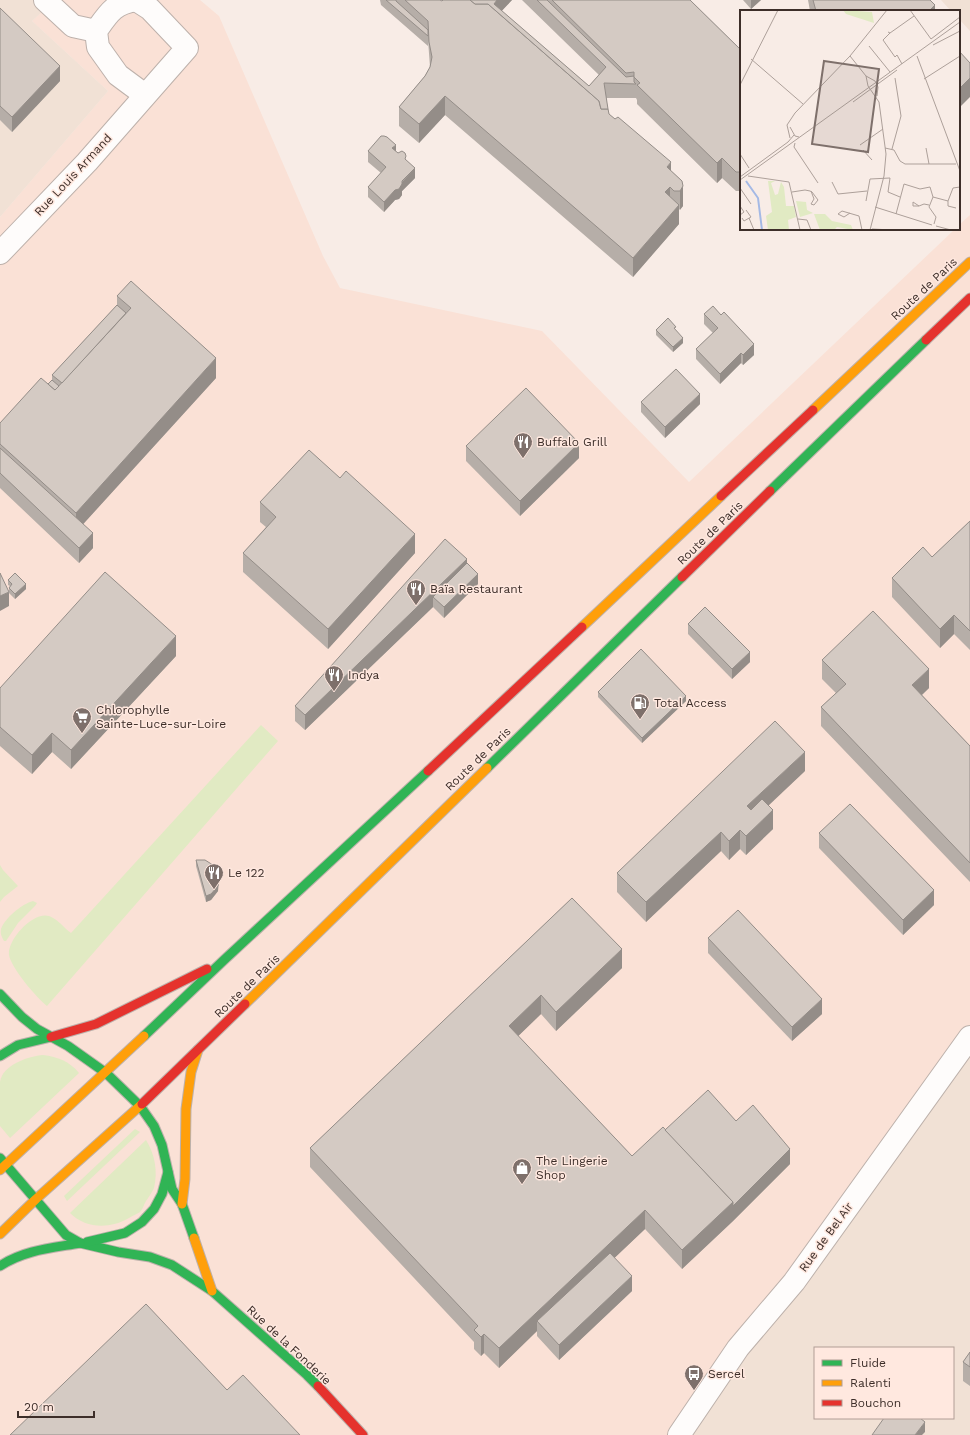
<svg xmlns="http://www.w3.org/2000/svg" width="970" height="1435" font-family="'Work Sans',sans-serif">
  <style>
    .built { fill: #fae1d6 }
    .industrial { fill: #f1e1d5; fill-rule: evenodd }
    .green { fill: #e1eac3 }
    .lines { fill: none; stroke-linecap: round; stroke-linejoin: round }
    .street-casing { stroke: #bdb1ab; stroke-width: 24 }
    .fast-casing { stroke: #bdb1ab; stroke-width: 11 }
    .slow-casing { stroke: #bdb1ab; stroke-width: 11 }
    .jam-casing { stroke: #bdb1ab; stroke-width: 11 }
    .street { stroke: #fefcfb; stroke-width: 22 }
    .fast { stroke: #30b455; stroke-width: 9 }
    .slow { stroke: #ff9f0a; stroke-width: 9 }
    .jam { stroke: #e5322d; stroke-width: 9 }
    .wall { fill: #b6aea8 }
    .shaded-wall { fill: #948d88 }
    .building { fill: #d4cac3; stroke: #948d88 }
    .labels { text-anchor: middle; stroke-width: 3; stroke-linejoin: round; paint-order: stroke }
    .street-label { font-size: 12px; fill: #3d2e29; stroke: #ffe8df }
    .poi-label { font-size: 12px; fill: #3d2e29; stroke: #ffe8df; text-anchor: start }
    .inset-river { fill: none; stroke: #a4b9e5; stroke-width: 2 }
    .inset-road { fill: none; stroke: #ada09a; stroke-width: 1 }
    .view { fill: #7e706b; fill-opacity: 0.15; stroke: #7e706b; stroke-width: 2 }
    .inset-edge { fill: none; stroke: #3d2e29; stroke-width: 2 }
  </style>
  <rect width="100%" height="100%" fill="#f8ece6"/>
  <!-- built -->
  <polygon class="built" points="55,0 200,0 219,16 323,256 340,288 542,331 689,482 955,229 959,229 959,225 970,215 970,1041 690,1435 0,1435 0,217 108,91 32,21"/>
  <!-- industrial -->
  <g class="industrial">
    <polygon points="0,0 55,0 32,21 108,91 0,217"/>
    <polygon points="941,0 970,0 970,31 959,19 959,11 951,11"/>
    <path d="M970 1041V1435H690L848 1213ZM815 1348H953V1418H815Z"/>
  </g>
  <!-- green -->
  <g class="green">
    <path d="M261 725 278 741 47 1006C37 998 11 968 9 955 7 940 33 911 49 916 58 919 64 928 71 933Z"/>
    <polygon points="0,865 3,870 18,886 4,897 0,902"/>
    <path d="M33 901 37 903 35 906 18 923 6 941H4C2 937 0 934 1 929 5 918 22 904 33 901Z"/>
    <path d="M43 1055C58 1057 69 1061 79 1073L10 1138 0 1126C0 1112 0 1096 0 1082 2 1065 29 1056 43 1055Z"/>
    <polygon points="135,1129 140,1132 67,1201 64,1196"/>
    <path d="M146 1140C155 1154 158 1172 154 1188 152 1192 149 1197 146 1201 144 1204 143 1209 140 1212 137 1214 132 1216 129 1218 110 1229 86 1229 70 1213Z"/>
  </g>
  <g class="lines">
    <!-- street casing -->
    <g class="street-casing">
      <g id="street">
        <polyline points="45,0 73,26 96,31"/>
        <path d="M136 0C114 3 108 14 96 31L98 47 118 75 145 95"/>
        <polyline points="0,253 87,162 187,48 150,9 136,0"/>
        <polyline points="679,1435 738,1348 794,1282 970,1037"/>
      </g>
    </g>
    <!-- fast casing -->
    <g class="fast-casing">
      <g id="fast">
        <polyline points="770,491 926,340"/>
        <polyline points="487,768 682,577"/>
        <polyline points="0,994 22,1017 37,1029 68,1046 106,1073 140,1106 154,1126 162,1145 172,1189 182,1204 194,1238"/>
        <polyline points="144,1036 224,960 428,771"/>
        <polyline points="0,1056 18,1045 51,1037"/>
        <polyline points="0,1158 66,1235 80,1243 118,1252 150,1257 172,1265 212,1291 307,1375 318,1386"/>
        <polyline points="87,1242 125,1233 142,1222 154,1209 162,1194 168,1172"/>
        <path d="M0 1266C24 1250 52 1248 80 1243"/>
      </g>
    </g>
    <!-- slow casing -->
    <g class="slow-casing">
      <g id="slow">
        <polyline points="813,410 970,262"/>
        <polyline points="582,627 721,496"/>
        <polyline points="245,1004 487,768"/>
        <polyline points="0,1170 144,1036"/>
        <polyline points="182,1204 185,1179 186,1109 191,1072 198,1050"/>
        <polyline points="0,1234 36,1199 142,1104"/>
        <polyline points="194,1238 212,1291"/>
      </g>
    </g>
    <!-- jam casing -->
    <g class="jam-casing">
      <g id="jam">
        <polyline points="926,340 970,298"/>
        <polyline points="721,496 813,410"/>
        <polyline points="682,577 770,491"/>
        <polyline points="428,771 582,627"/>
        <polyline points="51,1037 96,1024 207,969"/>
        <polyline points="142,1104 245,1004"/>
        <polyline points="318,1386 363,1435"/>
      </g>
    </g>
    <!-- street -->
    <use href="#street" class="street"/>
    <!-- fast -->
    <use href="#fast" class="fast"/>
    <!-- slow -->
    <use href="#slow" class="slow"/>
    <!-- jam -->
    <use href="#jam" class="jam"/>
  </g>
  <!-- wall -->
  <g class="wall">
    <polygon points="380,0 440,0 442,1 443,0 512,0 501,11 589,86 599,75 522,0 690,0 741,50 740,191 736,191 722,178 717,183 637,104 637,100 636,98 606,98 608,109 609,114 682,181 683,206 679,210 679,224 633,277 445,115 419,143 399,126 399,107 425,76 430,67 428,40 428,46 381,5"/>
    <polygon points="743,0 761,0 751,9"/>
    <polygon points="808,0 930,0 935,11 810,11"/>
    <polygon points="0,8 60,81 12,132 0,120"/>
    <polygon points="368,151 396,152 406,160 415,178 402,191 402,195 399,199 395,200 384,212 368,197 368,187 381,173 368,162"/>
    <polygon points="117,296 216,378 83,524 93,548 79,563 0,488 0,423 48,384 52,380 52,375 117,305"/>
    <polygon points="704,314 754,355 743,365 741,363 720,384 696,359 696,349 713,333 704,324"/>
    <polygon points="656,330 676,331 683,343 673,352 656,335"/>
    <polygon points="641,402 700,404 665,438 641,412"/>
    <polygon points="466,446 579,458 520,516 466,461"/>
    <polygon points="260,502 415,553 328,649 243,572 243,553 266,527 260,522"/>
    <polygon points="970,521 970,650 954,634 940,648 892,597 892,578 932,557"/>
    <polygon points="467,563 478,584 444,618 433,607 305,730 295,721 295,706"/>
    <polygon points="8,580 26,589 15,599 9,593 9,606 9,588 10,586 8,585"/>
    <polygon points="688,624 750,662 732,679 688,634"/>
    <polygon points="176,656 71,769 52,752 32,774 0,746 0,688"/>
    <polygon points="822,660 929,688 922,695 970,746 970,882 821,726 821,707 836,693 822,679"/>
    <polygon points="598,692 686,701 642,743 598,697"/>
    <polygon points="805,771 768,805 773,829 746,855 740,849 729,860 721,851 646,922 617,892 617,873"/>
    <polygon points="819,833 934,905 903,935 819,848"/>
    <polygon points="196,860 219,877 218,891 211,900 206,902 196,866"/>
    <polygon points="572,898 622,968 556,1031 541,1014 518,1036 632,1156 665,1130 736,1121 790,1164 733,1221 682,1269 645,1229 614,1258 632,1291 559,1360 537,1336 537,1331 499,1368 484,1353 481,1356 474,1349 474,1342 310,1167 310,1148"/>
    <polygon points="708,938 822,1014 792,1041 708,953"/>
    <polygon points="970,1352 970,1386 963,1381 963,1362"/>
  </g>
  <!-- shaded-wall -->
  <g class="shaded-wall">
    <polygon points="497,0 512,0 497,16 494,4"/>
    <polygon points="751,0 761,0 751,9"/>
    <polygon points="935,5 935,11 929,11"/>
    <polygon points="60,66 60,81 12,132 12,117"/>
    <polygon points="970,78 970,97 959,108 959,89"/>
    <polygon points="445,96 445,115 419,143 419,124"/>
    <polygon points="396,145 396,155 392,148"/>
    <polygon points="722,158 722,178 717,183 717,163"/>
    <polygon points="671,162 671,181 667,167"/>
    <polygon points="415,168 415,178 402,191 402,195 399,199 395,200 384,212 384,202"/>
    <rect x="740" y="172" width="1" height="19"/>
    <polygon points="683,186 683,206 680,210 680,191"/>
    <polygon points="670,187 670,206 665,192"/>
    <polygon points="679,205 679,224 633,277 633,258"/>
    <polygon points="683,338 683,343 673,352 673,347"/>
    <polygon points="754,344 754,355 743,365 743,355"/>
    <polygon points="741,353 741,363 720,384 720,374"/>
    <polygon points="216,358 216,378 76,532 76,513"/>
    <polygon points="700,394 700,404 665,438 665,427"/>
    <polygon points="579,443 579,458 520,516 520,501"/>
    <polygon points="93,533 93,548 79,563 79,548"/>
    <polygon points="415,534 415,553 328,649 328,629"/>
    <polygon points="467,559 467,574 433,597 433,607 305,730 305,715"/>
    <polygon points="478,574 478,584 444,618 444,607"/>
    <polygon points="26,584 26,589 15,599 15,594"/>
    <polygon points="9,592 9,606 0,611 0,596"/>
    <polygon points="954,615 954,634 940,648 940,629"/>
    <polygon points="176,636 176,656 71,769 71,750"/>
    <polygon points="750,652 750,662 732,679 732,669"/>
    <polygon points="929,669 929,688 912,704 912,685"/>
    <polygon points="686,696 686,701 642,743 642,738"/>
    <polygon points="52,733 52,752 32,774 32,755"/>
    <polygon points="805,752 805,771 747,826 747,806"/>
    <polygon points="773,810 773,829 746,855 746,836"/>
    <polygon points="740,830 740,849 729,860 729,841"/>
    <polygon points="721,832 721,851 646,922 646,902"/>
    <polygon points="219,872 218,891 211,900 206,902 206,896"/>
    <polygon points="934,890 934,905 903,935 903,920"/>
    <polygon points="622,949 622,968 556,1031 556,1012"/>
    <polygon points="541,995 541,1014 509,1045 509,1026"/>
    <polygon points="822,999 822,1014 792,1041 792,1027"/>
    <polygon points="790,1149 790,1164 733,1221 733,1206"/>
    <polygon points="733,1202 733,1221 682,1269 682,1250"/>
    <polygon points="645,1210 645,1229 542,1327 537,1321 537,1331 499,1368 499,1348"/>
    <polygon points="632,1276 632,1291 559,1360 559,1345"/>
    <polygon points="484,1334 484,1353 481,1356 481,1337"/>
    <polygon points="925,1422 925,1432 922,1435 915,1435"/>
  </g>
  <!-- building -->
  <g class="building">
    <polygon points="386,0 396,0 396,1 428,30 428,36"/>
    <polygon points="405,0 440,0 442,1 443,0 470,0 475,4 488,4 599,101 601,109 608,109 609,114 615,119 618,117 671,162 667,167 682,181 683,186 680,191 674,191 670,187 665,192 679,205 633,258 445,96 419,124 399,107 425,76 430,67 432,57 429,42 428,21"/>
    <polygon points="470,0 497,0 494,4 589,86 606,67 537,0 547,0 626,77 634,76 634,82 636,84 604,83 608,109 601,109 599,101 488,4 475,4"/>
    <polygon points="552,0 690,0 741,50 741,172 736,172 722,158 717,163 637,85 640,83 634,77 634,72 626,73"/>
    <polygon points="813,0 930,0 935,5 929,11 816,11"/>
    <polygon points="0,8 60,66 12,117 0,106"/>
    <polygon points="959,51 970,63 970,78 959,89"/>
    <polygon points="381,136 384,136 387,137 396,145 392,148 398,153 402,151 405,153 406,156 405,159 415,168 402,181 402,184 399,189 395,190 384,202 368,187 386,167 368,151"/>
    <polygon points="131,281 216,358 76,513 0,444 0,423 41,378 55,390 131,308 117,296"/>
    <polygon points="117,305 126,313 62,383 52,375"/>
    <polygon points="713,306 721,315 724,312 754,344 743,355 741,353 720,374 696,349 718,328 704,314"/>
    <polygon points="668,318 676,327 674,328 683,338 673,347 656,330"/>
    <polygon points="676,369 700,394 665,427 641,402"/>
    <polygon points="52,380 59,386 55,390 48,384"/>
    <polygon points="526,388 579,443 520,501 466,446"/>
    <polygon points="0,448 93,533 79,548 0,473"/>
    <polygon points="309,450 340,478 346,471 415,534 328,629 243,553 276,517 260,502"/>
    <polygon points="970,521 970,631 954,615 940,629 892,578 923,547 932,557"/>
    <polygon points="445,539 467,559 305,715 295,706"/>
    <polygon points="467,563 478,574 444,607 433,597"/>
    <polygon points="105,572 176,636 71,750 52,733 32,755 0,727 0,688"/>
    <polygon points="0,573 9,592 0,596"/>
    <polygon points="15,573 26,584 15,594 9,588 12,584 8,580"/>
    <polygon points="705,607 750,652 732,669 688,624"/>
    <polygon points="873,611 929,669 912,685 970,746 970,863 821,707 846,684 822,660"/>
    <polygon points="641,649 686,696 642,738 598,692"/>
    <polygon points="775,721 805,752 747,806 751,810 762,799 773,810 746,836 740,830 729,841 721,832 646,902 617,873"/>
    <polygon points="850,804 934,890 903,920 819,833"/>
    <polygon points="196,860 205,860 213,865 219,872 218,886 211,894 206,896"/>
    <polygon points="572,898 622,949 556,1012 541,995 509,1026 632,1156 663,1127 733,1202 682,1250 645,1210 499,1348 484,1334 481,1337 474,1330 478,1326 310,1148"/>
    <polygon points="738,910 822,999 792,1027 708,938"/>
    <polygon points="708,1090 736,1121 753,1105 790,1149 733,1206 733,1202 665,1130"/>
    <polygon points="610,1253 632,1276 559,1345 537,1321"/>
    <polygon points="146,1304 227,1390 243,1375 300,1435 10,1435"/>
    <polygon points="970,1352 970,1367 963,1362"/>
    <polygon points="884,1418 920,1418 925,1422 915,1435 872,1435"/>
  </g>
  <!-- icons -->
  <defs>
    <g id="restaurant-pin" transform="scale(1)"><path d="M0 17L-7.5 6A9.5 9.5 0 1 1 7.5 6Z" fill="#7e706b" stroke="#ffe8df"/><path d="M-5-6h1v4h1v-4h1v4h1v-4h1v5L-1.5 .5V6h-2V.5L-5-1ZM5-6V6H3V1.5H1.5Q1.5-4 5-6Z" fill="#fff"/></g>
    <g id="fuel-pin" transform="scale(1)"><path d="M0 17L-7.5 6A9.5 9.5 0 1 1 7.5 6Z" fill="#7e706b" stroke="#ffe8df"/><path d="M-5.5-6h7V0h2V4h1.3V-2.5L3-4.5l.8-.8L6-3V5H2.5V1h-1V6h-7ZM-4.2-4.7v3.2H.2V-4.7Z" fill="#fff"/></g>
    <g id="supermarket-pin" transform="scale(1)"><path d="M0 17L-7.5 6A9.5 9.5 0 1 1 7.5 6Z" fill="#7e706b" stroke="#ffe8df"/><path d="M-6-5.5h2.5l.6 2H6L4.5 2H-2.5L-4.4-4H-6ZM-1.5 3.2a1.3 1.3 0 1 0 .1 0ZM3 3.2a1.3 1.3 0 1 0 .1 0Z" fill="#fff"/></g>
    <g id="shop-pin" transform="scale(1)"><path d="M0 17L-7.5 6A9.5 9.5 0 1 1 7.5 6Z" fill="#7e706b" stroke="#ffe8df"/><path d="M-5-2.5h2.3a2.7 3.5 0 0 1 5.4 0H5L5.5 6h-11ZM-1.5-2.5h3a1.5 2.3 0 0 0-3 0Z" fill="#fff"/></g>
    <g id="bus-pin" transform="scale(1)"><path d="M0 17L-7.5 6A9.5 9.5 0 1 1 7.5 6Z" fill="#7e706b" stroke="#ffe8df"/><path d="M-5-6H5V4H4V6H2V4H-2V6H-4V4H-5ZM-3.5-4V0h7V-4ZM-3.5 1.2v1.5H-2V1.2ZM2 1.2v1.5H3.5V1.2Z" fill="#fff"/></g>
  </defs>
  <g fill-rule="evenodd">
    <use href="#restaurant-pin" x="523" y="442"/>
    <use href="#restaurant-pin" x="416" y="589"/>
    <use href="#restaurant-pin" x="334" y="675"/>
    <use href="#fuel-pin" x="640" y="703"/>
    <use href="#supermarket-pin" x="82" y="717"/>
    <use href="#restaurant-pin" x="214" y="873"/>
    <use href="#shop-pin" x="522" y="1168"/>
    <use href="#bus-pin" x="694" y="1374"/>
  </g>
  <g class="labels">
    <!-- street labels -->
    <g class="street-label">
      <text transform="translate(73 175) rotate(-47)" y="4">Rue Louis Armand</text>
      <text transform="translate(924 289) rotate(-43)" y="4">Route de Paris</text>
      <text transform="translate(710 533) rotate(-44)" y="4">Route de Paris</text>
      <text transform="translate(478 759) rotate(-44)" y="4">Route de Paris</text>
      <text transform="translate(247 986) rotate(-44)" y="4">Route de Paris</text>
      <text transform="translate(826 1237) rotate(-54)" y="4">Rue de Bel Air</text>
      <text transform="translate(289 1345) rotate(43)" y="4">Rue de la Fonderie</text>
    </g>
    <!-- poi labels -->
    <g class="poi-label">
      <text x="537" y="446">Buffalo Grill</text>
      <text x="430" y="593">Baïa Restaurant</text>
      <text x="348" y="679">Indya</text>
      <text x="654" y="707">Total Access</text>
      <text x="96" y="714">Chlorophylle<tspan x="96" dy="14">Sainte-Luce-sur-Loire</tspan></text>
      <text x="228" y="877">Le 122</text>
      <text x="536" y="1165">The Lingerie<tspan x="536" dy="14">Shop</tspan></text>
      <text x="708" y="1378">Sercel</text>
    </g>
  </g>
  <!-- overview -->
  <g transform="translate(740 10)">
    <rect width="220" height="220" fill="#f8ece6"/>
    <path d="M103 0 132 2 134 13 106 4ZM28 171H35L31 173 35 185 38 184 41 172 44 177 46 196H54L56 207 48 210 49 220H28L26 206 32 202ZM56 191 66 192 67 200 73 203 60 207ZM74 204H85L92 211 111 215 113 220 97 217 94 220H80Z" fill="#e1eac3"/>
    <path class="inset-river" d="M6 171 18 188 22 220"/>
    <path class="inset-road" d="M170 0 191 29 220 7M148 22 150 23 174 6M150 23 143 30 155 47 157 45 162 54M193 35 220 21M129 36 150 62M110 46 126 66 135 71 138 77 137 86M177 46 220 161M11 49 63 94M126 66 128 76 139 92 146 144 144 166 130 220M184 69 220 46M0 75 38 0M113 92 157 60M50 117 55 126 59 127M50 128 47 115 55 103 110 46 147 0M55 133 54 137 78 173M120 135 143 119M145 138 154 140 160 151 165 154H216M186 138 189 154M152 139 161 106 155 68M123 140 132 150M0 144 9 158M8 166 49 172 60 220M0 167 48 132 54 125M0 170 220 12M92 172 98 184 127 181M0 178 11 194M52 182 65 180 70 181 72 182 78 190 74 195 71 194 74 189 71 181M193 187 208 191 213 178 220 177M126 191 130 169 150 168 148 182 160 187M208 191V196L216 198M0 196 4 202 0 205M179 196 173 192V196H179L184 194 189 195M135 197 192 215M110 203 104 207 98 204 102 201 119 206 122 220M156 204 164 174 180 179 190 177 193 187 189 197 196 207 194 214M2 208 4 211 11 207 6 200M9 208 14 220M58 209 67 210 71 220M196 216 211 220M132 219 152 220"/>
    <path class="view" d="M84 51 139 59 128 142 72 134Z"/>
    <rect width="220" height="220" class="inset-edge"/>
  </g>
  <!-- legend -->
  <rect x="814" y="1347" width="140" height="72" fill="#ffe8df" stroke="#b19e96"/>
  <rect x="822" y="1360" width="20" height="6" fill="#30b455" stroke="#b19e96"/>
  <text x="850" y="1367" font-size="12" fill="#3d2e29">Fluide</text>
  <rect x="822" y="1380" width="20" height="6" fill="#ff9f0a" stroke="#b19e96"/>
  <text x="850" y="1387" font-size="12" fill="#3d2e29">Ralenti</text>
  <rect x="822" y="1400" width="20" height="6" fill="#e5322d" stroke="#b19e96"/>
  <text x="850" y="1407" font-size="12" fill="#3d2e29">Bouchon</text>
  <!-- scale -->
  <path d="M18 1411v6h76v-6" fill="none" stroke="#3d2e29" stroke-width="2"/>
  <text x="24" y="1411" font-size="12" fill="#3d2e29" stroke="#ffe8df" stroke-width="3" paint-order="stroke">20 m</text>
</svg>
